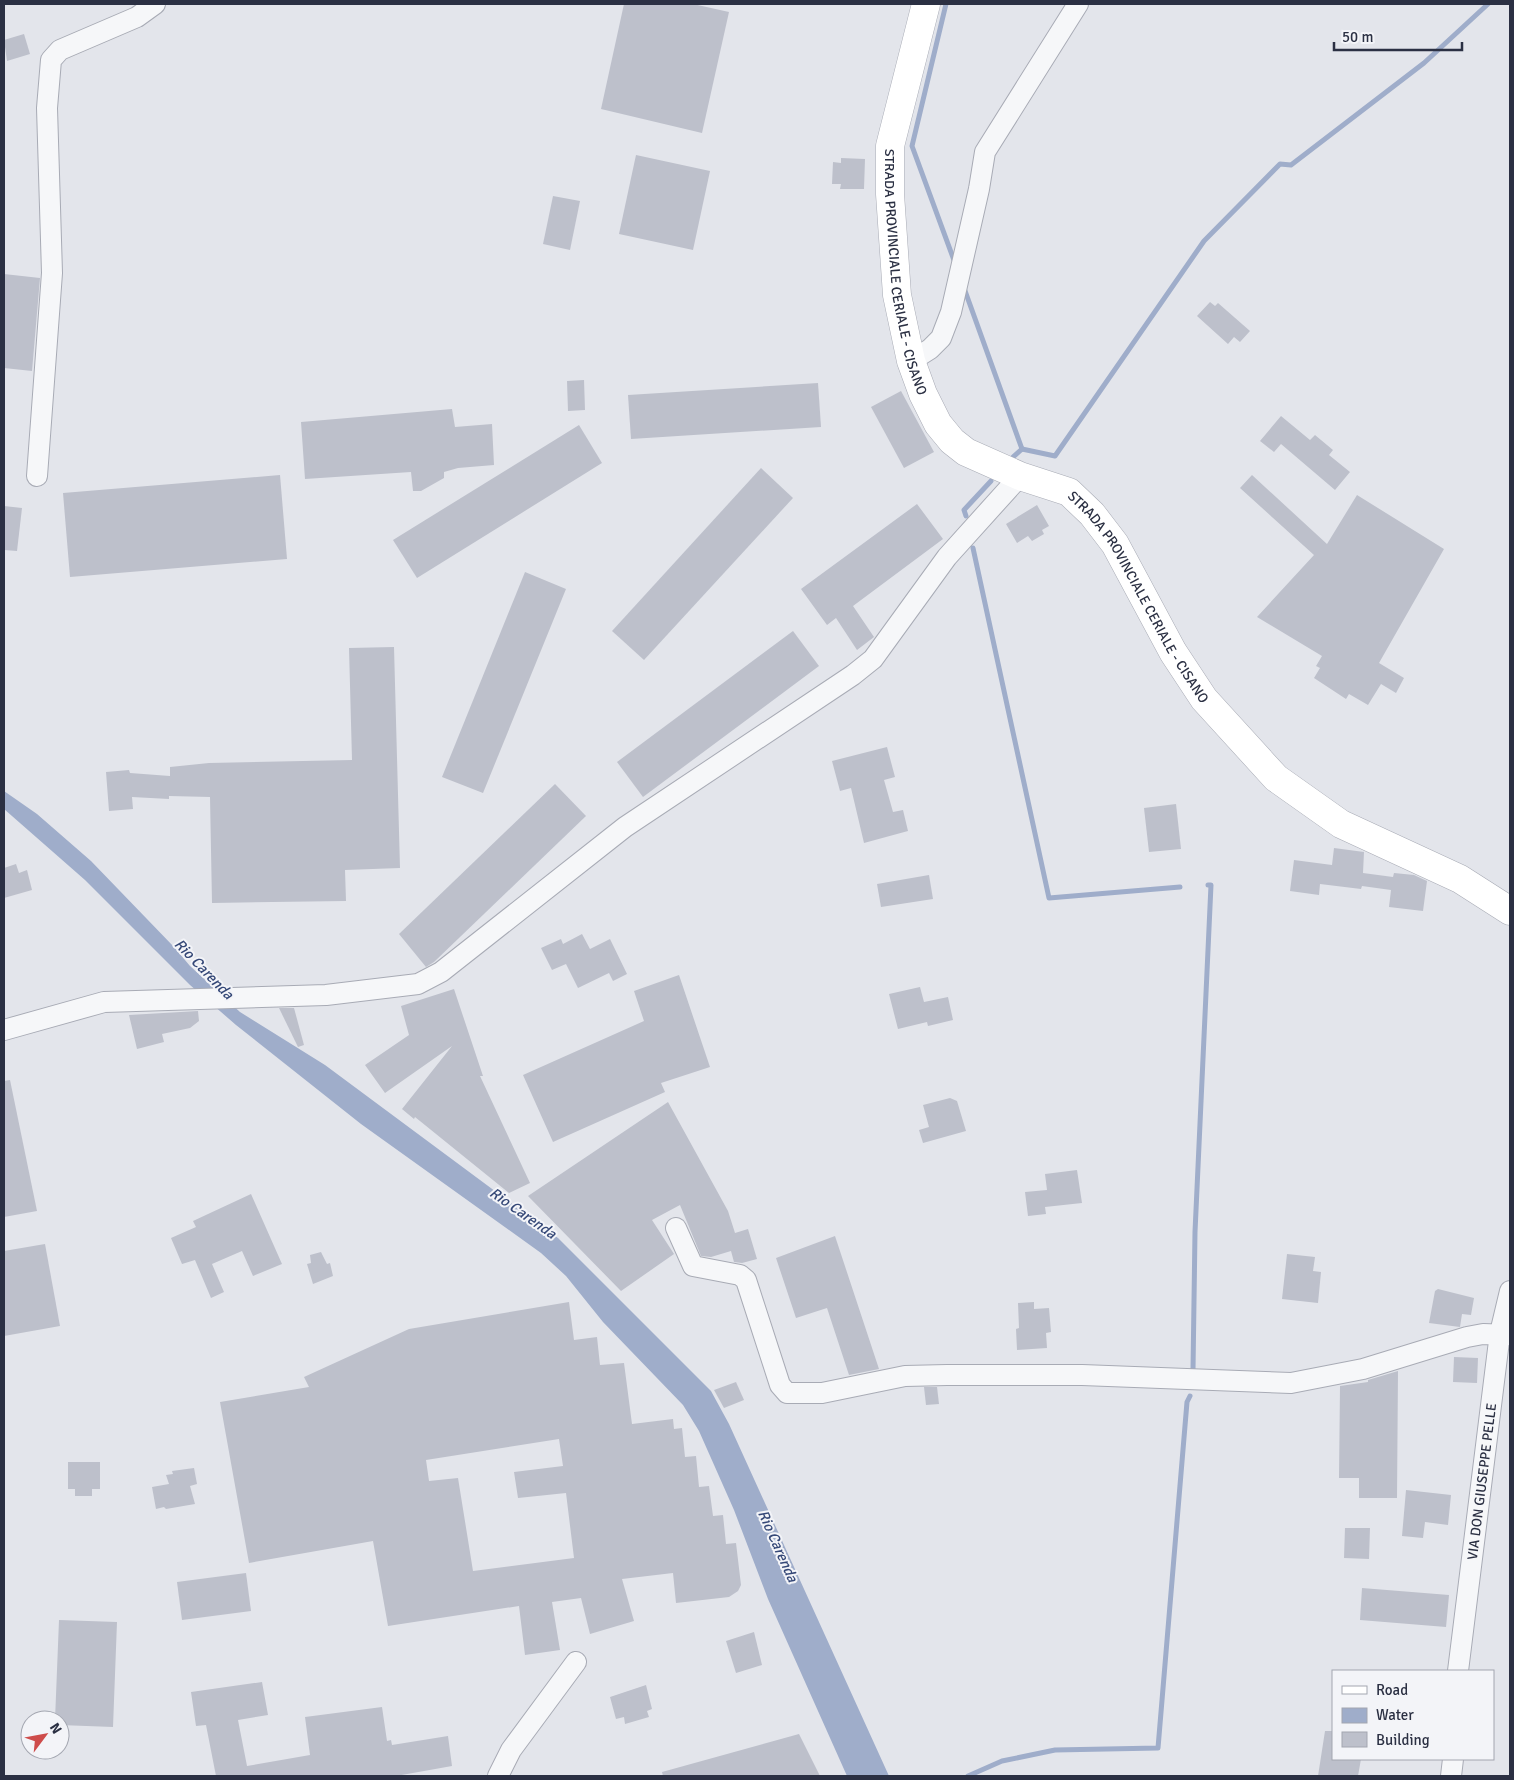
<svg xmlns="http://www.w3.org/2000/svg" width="1514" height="1780" font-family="Signika,sans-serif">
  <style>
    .water { fill: #9fadca }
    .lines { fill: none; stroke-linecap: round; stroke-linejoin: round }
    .stream { stroke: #9fadca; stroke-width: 5 }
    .building { fill: #bdc0cb; fill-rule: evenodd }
    .minor-casing { stroke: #a8abb5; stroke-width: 22 }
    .secondary-casing { stroke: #a8abb5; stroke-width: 29 }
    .minor { stroke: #f6f7f9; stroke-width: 20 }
    .secondary { stroke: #fff; stroke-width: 28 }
    .labels { text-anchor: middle; stroke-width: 4; stroke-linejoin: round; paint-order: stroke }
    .street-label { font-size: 14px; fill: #2b3043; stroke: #f3f4f8 }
    .water-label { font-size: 15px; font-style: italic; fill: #354877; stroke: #f3f4f8 }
  </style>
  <rect width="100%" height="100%" fill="#e3e5eb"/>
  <!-- water -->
  <polygon class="water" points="4,791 37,814 91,861 174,947 190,966 240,1012 325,1065 558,1238 711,1391 729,1424 889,1776 847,1776 768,1599 734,1510 699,1431 683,1405 603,1322 566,1276 541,1253 361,1124 236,1025 190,985 85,880 4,809"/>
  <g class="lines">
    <!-- stream -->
    <g class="stream">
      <polyline points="946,4 912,146 955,263"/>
      <polyline points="964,288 1022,449"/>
      <polyline points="1022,449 1055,456 1204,241 1280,164 1291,165 1424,63 1488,4"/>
      <polyline points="1013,457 1022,449"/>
      <polyline points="966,516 964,510 991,481"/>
      <polyline points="973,548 1049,898 1180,887"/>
      <polyline points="1193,1370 1195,1232 1211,885 1208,885"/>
      <polyline points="968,1776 1002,1761 1055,1750 1158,1748 1187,1402 1190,1396"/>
    </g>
  </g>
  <!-- building -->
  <g class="building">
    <polygon points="624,4 693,4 729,12 702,133 601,109"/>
    <polygon points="24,34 30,54 7,61 4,40"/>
    <polygon points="636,155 710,171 693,250 619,234"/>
    <polygon points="841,158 865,159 864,189 840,189 841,184 832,184 833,162 841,163"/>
    <polygon points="553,196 580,201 570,250 543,244"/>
    <polygon points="4,274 40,278 32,371 4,368"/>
    <polygon points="1210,302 1215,306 1218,303 1250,331 1240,342 1234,337 1228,344 1197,316"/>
    <polygon points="584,380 585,410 568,411 567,381"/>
    <polygon points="818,383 821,427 631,439 628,395"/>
    <polygon points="901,391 934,452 904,468 871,407"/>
    <polygon points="452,409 455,427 492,424 494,465 458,468 444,472 444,478 421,491 413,491 411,472 305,479 301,422"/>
    <polygon points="1281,416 1310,440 1315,435 1333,450 1329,455 1350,472 1335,490 1281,444 1274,452 1260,441"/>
    <polygon points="579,425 602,463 417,578 393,540"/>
    <polygon points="761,468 793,498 644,660 612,631"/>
    <polygon points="280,475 287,559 70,577 63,493"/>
    <polygon points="1252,475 1327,544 1357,495 1444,549 1379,663 1404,678 1396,693 1381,684 1368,705 1349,694 1346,699 1314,678 1320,668 1316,666 1322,656 1257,617 1314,555 1240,488"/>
    <polygon points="917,504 943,539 853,606 874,637 857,650 836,618 827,625 801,589"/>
    <polygon points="1037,505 1049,526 1042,530 1044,534 1032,541 1028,536 1017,543 1006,524"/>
    <polygon points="4,506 22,508 17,551 4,550"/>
    <polygon points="525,572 566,589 483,793 442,777"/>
    <polygon points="793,631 819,666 643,797 617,762"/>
    <polygon points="394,647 400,868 345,870 346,901 212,903 210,797 169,796 169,799 132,797 133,809 109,811 106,772 129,770 130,773 170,776 170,767 209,763 352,760 349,648"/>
    <polygon points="887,747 895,777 884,780 893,812 903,810 908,831 864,843 851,788 840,791 832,761"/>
    <polygon points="555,784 586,816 434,962 426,967 399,934"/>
    <polygon points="1176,804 1181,849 1149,852 1144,808"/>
    <polygon points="1334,848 1364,852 1363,873 1393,877 1394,873 1414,875 1427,881 1423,911 1389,907 1391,890 1362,886 1361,889 1320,884 1319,895 1290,891 1294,860 1332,865"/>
    <polygon points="16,864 19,873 27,870 32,890 4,898 4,868"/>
    <polygon points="929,875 933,899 881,907 877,884"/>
    <polygon points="582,934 590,949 610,939 627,974 613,981 609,973 578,988 566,964 552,970 541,948 561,939 563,944"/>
    <polygon points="679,975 710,1067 661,1083 665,1092 553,1142 523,1075 644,1021 634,991"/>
    <polygon points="920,987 924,1002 948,997 953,1020 928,1026 927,1022 898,1029 889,994"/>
    <polygon points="454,989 483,1076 480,1076 530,1183 509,1193 415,1117 414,1119 402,1109 452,1046 385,1093 365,1065 409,1035 401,1006"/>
    <polygon points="279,1008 294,1008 304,1045 298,1047"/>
    <polygon points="198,1011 199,1021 190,1028 162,1034 164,1042 137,1049 129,1015"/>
    <polygon points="10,1080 37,1211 4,1217 4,1081"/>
    <polygon points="950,1098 957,1101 966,1131 923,1143 919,1130 929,1127 923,1105"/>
    <polygon points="668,1102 728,1211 735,1233 748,1229 757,1259 742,1263 734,1262 731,1251 711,1257 701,1256 680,1205 652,1220 674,1254 621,1291 528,1196"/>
    <polygon points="1077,1170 1082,1203 1045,1207 1046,1214 1028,1216 1025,1192 1047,1190 1045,1174"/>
    <polygon points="251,1194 282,1264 253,1276 242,1251 212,1264 224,1292 211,1298 195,1260 182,1264 171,1238 196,1227 193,1221"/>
    <polygon points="835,1236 879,1369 849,1375 827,1308 796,1318 776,1258"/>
    <polygon points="45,1244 60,1326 4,1336 4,1251"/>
    <polygon points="321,1252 327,1264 330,1263 333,1276 313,1284 307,1264 311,1263 310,1255"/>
    <polygon points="1287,1254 1315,1257 1313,1271 1321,1272 1318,1303 1282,1299"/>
    <polygon points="1438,1289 1474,1298 1471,1315 1462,1314 1460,1327 1429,1323 1435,1291"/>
    <path d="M569 1302 574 1340 597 1337 600 1365 624 1363 632 1424 673 1419 674 1429 682 1428 685 1457 696 1456 699 1487 709 1486 713 1516 723 1515 726 1544 736 1543 741 1585 738 1591 729 1597 676 1603 673 1573 622 1579 634 1621 590 1634 581 1598 552 1602 560 1650 525 1655 519 1606 388 1626 373 1541 249 1563 220 1402 309 1387 304 1377 409 1329ZM559 1439 563 1466 514 1472 518 1498 566 1493 574 1558 473 1571 458 1478 429 1481 426 1460Z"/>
    <polygon points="1034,1302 1034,1309 1049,1308 1051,1332 1046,1333 1047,1348 1017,1350 1016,1329 1019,1328 1018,1303"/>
    <polygon points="1454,1357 1478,1358 1477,1383 1453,1382"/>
    <polygon points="1398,1371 1397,1498 1359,1498 1359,1478 1339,1478 1340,1386 1368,1382 1368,1380"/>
    <polygon points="736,1382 744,1400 724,1408 714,1390"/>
    <polygon points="924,1387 937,1387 939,1404 926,1405"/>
    <polygon points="68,1462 100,1462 100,1489 92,1489 92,1496 75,1496 75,1489 68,1489"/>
    <polygon points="194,1468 197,1484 190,1486 195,1504 166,1509 164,1507 156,1509 152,1487 169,1484 166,1475 173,1474 172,1471"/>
    <polygon points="1406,1490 1451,1495 1448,1525 1425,1522 1423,1538 1402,1536"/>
    <polygon points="1345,1528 1370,1528 1369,1559 1344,1558"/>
    <polygon points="246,1573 251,1611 182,1620 177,1582"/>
    <polygon points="1362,1588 1449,1595 1446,1627 1360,1620"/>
    <polygon points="59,1620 117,1622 113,1727 60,1725 60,1720 55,1720"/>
    <polygon points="754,1632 762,1665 736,1673 726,1641"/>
    <polygon points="262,1682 268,1715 238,1720 247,1766 310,1755 305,1717 382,1707 387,1741 391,1740 392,1745 448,1736 452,1766 396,1776 216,1776 206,1725 196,1726 191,1692"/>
    <polygon points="646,1685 652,1709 647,1711 649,1717 625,1724 624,1717 616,1719 610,1697"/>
    <polygon points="1325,1731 1333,1731 1333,1759 1361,1759 1358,1776 1318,1776"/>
    <polygon points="799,1734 820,1776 663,1776 662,1772"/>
  </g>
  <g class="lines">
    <!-- minor casing -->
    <g class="minor-casing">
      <g id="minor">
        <polyline points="911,361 930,349 941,338 951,312 979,189 985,152 1078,4"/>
        <polyline points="37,476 52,273 47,108 51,60 60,50 137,17 155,4"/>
        <polyline points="4,1030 104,1002 326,995 418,984 441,972 625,827 853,675 873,659 947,557 1020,476"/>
        <polyline points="676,1228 693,1266 740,1275 746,1280 780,1385 787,1393 822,1393 905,1376 947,1375 1082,1375 1291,1383 1363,1369 1467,1337 1483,1334 1510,1335"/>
        <path id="s1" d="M1458 1671 1500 1333 1510 1291"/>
        <polyline points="498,1776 511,1750 576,1662"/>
        <polyline points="1451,1776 1453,1759"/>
      </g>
    </g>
    <!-- secondary casing -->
    <g class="secondary-casing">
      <g id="secondary">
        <path id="s2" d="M926 4 890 146V194L897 295 911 361 923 394 938 424 952 441 966 452 1020 476 1069 492 1092 514 1115 544 1173 652 1204 699 1276 778 1341 824 1460 879 1510 911"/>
      </g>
    </g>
    <!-- minor -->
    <use href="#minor" class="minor"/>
    <!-- secondary -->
    <use href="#secondary" class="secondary"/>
  </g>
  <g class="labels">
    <!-- street labels -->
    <g class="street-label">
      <text dy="5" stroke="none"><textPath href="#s2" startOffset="274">STRADA PROVINCIALE CERIALE - CISANO</textPath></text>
      <text dy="5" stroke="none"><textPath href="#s2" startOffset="709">STRADA PROVINCIALE CERIALE - CISANO</textPath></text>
      <text dy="5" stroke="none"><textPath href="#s1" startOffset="191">VIA DON GIUSEPPE PELLE</textPath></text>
    </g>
    <!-- water labels -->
    <g class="water-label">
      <text transform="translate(204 969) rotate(46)" y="5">Rio Carenda</text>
      <text transform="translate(523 1213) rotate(35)" y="5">Rio Carenda</text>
      <text transform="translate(778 1546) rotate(66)" y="5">Rio Carenda</text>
    </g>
  </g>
  <!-- border -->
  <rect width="1514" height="1780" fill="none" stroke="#2b3043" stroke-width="10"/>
  <!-- legend -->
  <rect x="1332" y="1670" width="162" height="90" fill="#f3f4f8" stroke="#a3a6b0"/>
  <rect x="1342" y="1686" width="25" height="8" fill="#ffffff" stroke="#a3a6b0"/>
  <text x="1376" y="1695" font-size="15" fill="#2b3043">Road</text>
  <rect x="1342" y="1708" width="25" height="15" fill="#9fadca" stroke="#a3a6b0"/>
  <text x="1376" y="1720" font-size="15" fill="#2b3043">Water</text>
  <rect x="1342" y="1732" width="25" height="15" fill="#bdc0cb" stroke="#a3a6b0"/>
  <text x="1376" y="1745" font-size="15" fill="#2b3043">Building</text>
  <!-- north arrow -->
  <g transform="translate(45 1735) rotate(58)"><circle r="24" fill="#f3f4f8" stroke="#a3a6b0"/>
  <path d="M0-4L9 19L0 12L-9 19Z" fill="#ce4c4b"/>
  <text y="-8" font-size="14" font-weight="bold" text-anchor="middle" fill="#2b3043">N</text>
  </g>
  <!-- scale -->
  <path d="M1334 42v8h128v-8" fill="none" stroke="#2b3043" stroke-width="2.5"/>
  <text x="1342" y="42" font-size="15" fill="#2b3043" stroke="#f3f4f8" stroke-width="4" paint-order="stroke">50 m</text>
</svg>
